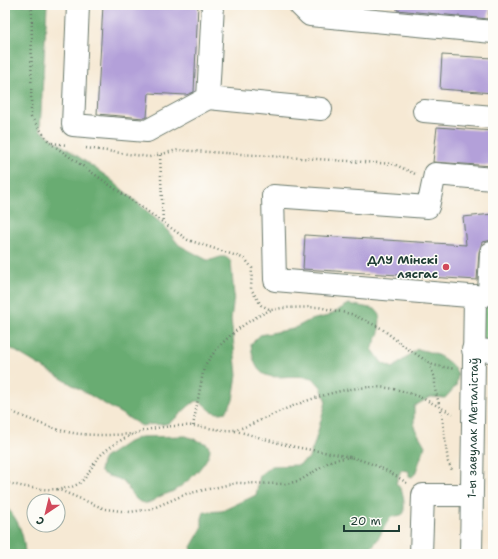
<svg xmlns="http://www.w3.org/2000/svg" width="498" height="559" font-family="'Shantell Sans',sans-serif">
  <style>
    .green { fill: #82c884; stroke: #50825c }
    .forest { fill: #69ac72; stroke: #447453 }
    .building { fill: #b3a0d9 }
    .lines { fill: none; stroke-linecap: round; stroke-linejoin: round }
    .minor-casing { stroke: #6a796c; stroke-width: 24 }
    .path { stroke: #6a796c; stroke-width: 2.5; stroke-dasharray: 1 3; stroke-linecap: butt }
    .minor { stroke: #fff; stroke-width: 22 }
    .poi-dot { fill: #d1495b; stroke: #fdfcf7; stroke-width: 1.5 }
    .labels { text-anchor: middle; stroke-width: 3; stroke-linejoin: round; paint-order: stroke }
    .poi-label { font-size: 12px; font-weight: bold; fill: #1f3d34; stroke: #fdfcf7; text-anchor: end }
    .street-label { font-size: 12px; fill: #1f3d34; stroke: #fdfcf7 }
  </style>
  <rect width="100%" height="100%" fill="#fdfcf7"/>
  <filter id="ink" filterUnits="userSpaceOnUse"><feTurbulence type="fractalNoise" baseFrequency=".025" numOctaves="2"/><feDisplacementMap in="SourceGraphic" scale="8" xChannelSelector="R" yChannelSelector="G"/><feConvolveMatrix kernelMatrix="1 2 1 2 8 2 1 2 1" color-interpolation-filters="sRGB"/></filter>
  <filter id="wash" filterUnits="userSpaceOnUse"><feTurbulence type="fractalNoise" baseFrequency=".012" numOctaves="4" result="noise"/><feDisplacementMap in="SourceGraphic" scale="16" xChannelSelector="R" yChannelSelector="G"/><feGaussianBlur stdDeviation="0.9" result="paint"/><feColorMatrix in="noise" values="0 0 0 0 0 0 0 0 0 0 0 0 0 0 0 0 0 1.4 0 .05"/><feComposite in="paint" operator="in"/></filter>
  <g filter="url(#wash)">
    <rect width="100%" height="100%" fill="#f6e9d4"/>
    <!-- green -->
    <polygon class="green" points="488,305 493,305 493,346 480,338 482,310"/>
    <!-- forest -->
    <g class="forest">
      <path d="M5 5H47L40 130 109 178 163 225 179 245 207 260C217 261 223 251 231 262L234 296 231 319 237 375 233 400 226 412C208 417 208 402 196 401 185 407 179 418 168 423 160 426 150 423 142 426L5 345Z"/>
      <path d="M349 304 375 309 380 315 379 333 372 349 382 363 393 368 417 349C433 352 450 358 458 374L456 386 445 398 431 397 414 406V427L425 446 415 474 412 477 409 476V471L401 470 396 483C405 493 404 500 404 513L401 515 391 517C379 532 381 543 362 554H193L191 547 202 528V518L204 512 222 511 256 495 260 475 271 466 299 465 309 458 315 442 326 402 321 387 313 378C279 371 256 392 251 344L260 335 293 329 310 320 328 316Z"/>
      <path d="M186 436 207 444 210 449C209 463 187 483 175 490 171 493 165 494 161 496 155 499 150 504 144 503 132 501 130 487 122 481 116 476 106 478 100 471L102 462 104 458 125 444 140 437Z"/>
      <path d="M5 506C19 519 24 535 25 554H5Z"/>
    </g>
    <g id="blocks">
      <!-- building -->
      <g class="building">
        <polygon points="103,5 198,5 194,92 186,95 149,93 147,117 144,118 97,114"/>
        <polygon points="397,5 490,5 488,19 397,10"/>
        <polygon points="442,55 493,58 493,93 440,89"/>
        <polygon points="437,127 493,131 493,166 433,162"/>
        <polygon points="493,214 493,240 482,242 479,252 477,280 303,269 305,235 466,245 463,217"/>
      </g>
    </g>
  </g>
  <g filter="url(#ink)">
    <use href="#blocks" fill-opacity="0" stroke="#6a796c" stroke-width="1"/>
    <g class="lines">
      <!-- minor casing -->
      <g class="minor-casing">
        <g id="minor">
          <polyline points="78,5 73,125 147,131 208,98 213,5"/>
          <polyline points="300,5 310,15 493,32"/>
          <polyline points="208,98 321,109"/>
          <polyline points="424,111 493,117"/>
          <polyline points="493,179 435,174 428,207 273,196 275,280 481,297 489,293 491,253 493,253"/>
          <polyline points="473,350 493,351"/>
          <polyline points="421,554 423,495 471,495"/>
          <path id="s1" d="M471 554 475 296"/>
        </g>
      </g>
      <!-- path -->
      <g class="path">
        <polyline points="32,5 31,117 50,143 188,240 240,257 246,260 252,268 251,289 261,305 271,310 282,308 318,307 351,314 381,328 405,347 433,365 455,369"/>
        <polyline points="52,143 67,145"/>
        <polyline points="86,148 149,157 178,150 394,164 415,174"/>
        <polyline points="160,155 163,223"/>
        <polyline points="429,364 435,378 435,389 442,415 448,462 453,472"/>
        <path d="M5 409C27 418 50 429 73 433 93 436 113 435 133 434"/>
        <path d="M193 426 204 367C219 342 244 321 271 310"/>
        <path d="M235 431C254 435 272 442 291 446 338 456 366 454 408 484"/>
        <path d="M5 482C24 488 65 495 81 482 89 475 92 465 99 457 108 447 122 439 134 434 151 427 176 425 194 426 206 427 220 431 233 430 244 429 271 415 283 410 317 396 358 382 394 389 415 393 434 404 453 414"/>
        <polyline points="57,489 105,509 130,512 151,509 186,494 236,483 287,484 301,480 332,460 351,457"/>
      </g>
      <!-- minor -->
      <use href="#minor" class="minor"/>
    </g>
  </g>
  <!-- markers -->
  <circle class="poi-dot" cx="446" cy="267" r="4"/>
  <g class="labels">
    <!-- poi labels -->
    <g class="poi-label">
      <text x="438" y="264">ДЛУ Мінскі<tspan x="438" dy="14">лясгас</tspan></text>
    </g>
    <!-- street labels -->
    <g class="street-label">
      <text dy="4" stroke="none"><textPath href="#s1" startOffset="126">1-ы завулак Металістаў</textPath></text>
    </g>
  </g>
  <!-- margin -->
  <rect width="498" height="559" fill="none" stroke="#fdfcf7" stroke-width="20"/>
  <!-- north arrow -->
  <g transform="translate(46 513) rotate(215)"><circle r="19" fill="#fdfcf7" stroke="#a4b0a9"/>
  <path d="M0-3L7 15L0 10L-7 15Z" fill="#d1495b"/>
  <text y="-6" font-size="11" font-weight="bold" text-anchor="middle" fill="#1f3d34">С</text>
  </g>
  <!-- scale -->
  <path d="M344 525v6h55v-6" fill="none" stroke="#1f3d34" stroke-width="2"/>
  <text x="350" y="525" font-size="12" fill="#1f3d34" stroke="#fdfcf7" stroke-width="3" paint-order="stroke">20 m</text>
</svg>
